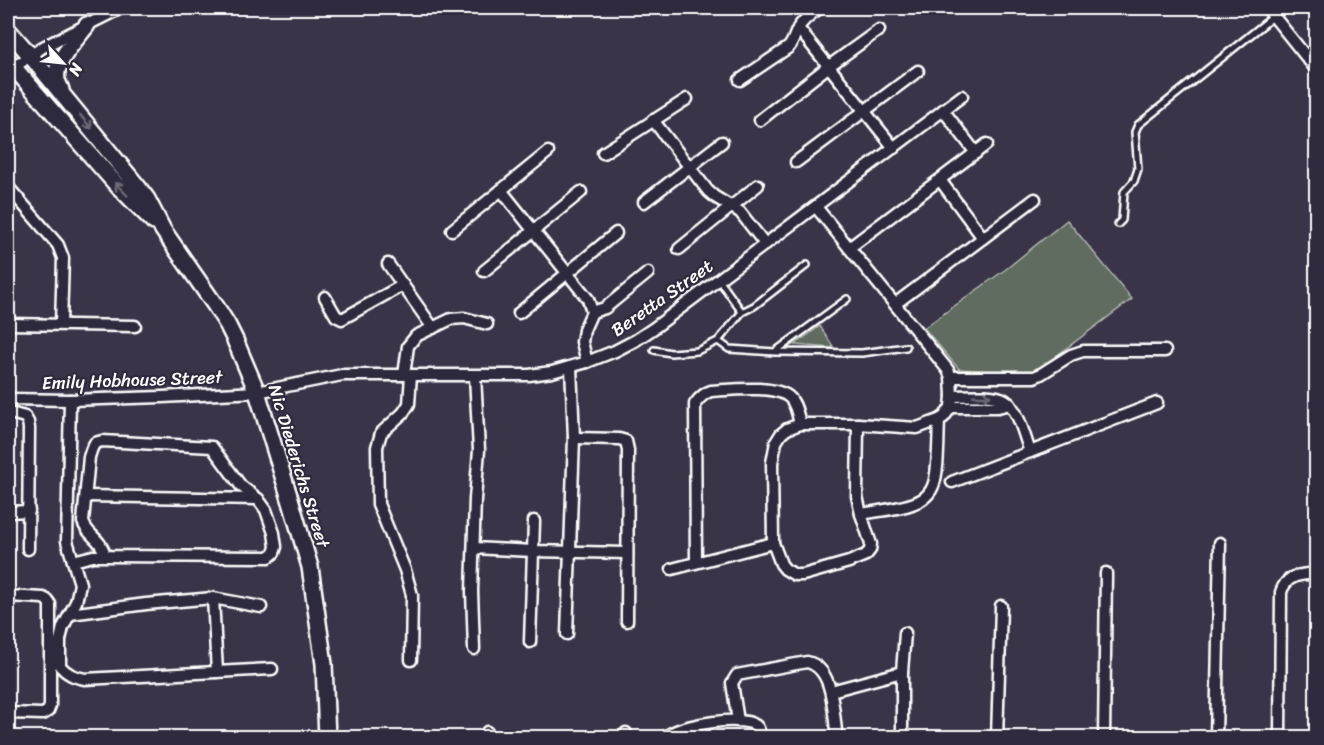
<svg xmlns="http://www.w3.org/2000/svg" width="1324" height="745" font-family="Sriracha,sans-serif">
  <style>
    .green { fill: #616c61; stroke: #b0b6b0; stroke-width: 1.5 }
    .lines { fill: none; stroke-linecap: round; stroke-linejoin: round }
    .lane-casing { stroke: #fff; stroke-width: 10 }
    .street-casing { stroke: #fff; stroke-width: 15 }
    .secondary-casing { stroke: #fff; stroke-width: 20 }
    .lane { stroke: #2f2a3d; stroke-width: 5 }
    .street { stroke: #2f2a3d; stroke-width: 10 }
    .secondary { stroke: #2f2a3d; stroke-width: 15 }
    .oneway { stroke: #6d6a77 }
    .labels { text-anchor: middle; stroke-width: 4.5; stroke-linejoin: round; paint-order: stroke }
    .street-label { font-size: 18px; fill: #fff; stroke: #2f2a3d }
  </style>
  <rect width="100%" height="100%" fill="#3a3449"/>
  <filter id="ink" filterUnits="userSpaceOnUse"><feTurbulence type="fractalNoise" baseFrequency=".0167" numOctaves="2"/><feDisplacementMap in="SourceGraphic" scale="12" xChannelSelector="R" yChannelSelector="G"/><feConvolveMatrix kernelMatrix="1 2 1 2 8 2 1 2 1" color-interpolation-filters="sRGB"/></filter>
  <g filter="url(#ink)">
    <!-- green -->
    <g class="green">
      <polygon points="1067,220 1132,299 1036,371 1003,372 959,369 924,328 1006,269"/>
      <polygon points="820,326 834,348 794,345"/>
    </g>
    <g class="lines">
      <!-- lane casing -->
      <g class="lane-casing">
        <g id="lane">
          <polyline points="1118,224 1122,220 1124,192 1134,181 1138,169 1135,132 1138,125 1274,16"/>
          <polyline points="719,280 742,312"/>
          <polyline points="718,341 729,349 775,352 862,353 906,347"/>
          <polyline points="654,350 671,353 697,351 718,341 742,312 754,306 807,265"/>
          <polyline points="776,351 847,299"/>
        </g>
      </g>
      <!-- street casing -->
      <g class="street-casing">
        <g id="street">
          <polyline points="1267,8 1316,69"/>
          <polyline points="798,28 894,148"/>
          <polyline points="13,68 43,47 121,8"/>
          <path d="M740 80 789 47C794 41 794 35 798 29 802 20 812 13 820 8"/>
          <polyline points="943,110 976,153"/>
          <polyline points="653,120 708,191 715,197 740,212 765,244"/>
          <polyline points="760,120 829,66 879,30"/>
          <polyline points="603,153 687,99"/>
          <polyline points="796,162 918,71"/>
          <polyline points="940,180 983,238"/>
          <polyline points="8,187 58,245 63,258 61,324"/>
          <polyline points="501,190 588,299 592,312 584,330 582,342 587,362"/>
          <polyline points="644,202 722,142"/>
          <path d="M816 207 948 370 951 377 952 396 951 407 944 417 939 420 917 428 858 424H800L787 429 781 434 776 442 772 463 773 543 781 564 785 569 795 575H803L849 562 866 555 870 550 871 544 861 514C877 511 908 508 921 500 926 497 931 491 933 486 939 472 938 437 939 420"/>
          <polyline points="452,230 548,152"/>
          <polyline points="849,248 987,144"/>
          <polyline points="679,249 758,185"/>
          <polyline points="388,264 433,328"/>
          <polyline points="484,271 581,192"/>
          <polyline points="325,297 336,316 342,319 403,285"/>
          <polyline points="895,304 1035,199"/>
          <polyline points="592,312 605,308 648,273"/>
          <polyline points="519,313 616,233"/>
          <polyline points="8,324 135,326"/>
          <polyline points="404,375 408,346 416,336 451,319 464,318 487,324"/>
          <polyline points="951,377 1034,377 1041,374 1071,355 1083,351 1165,351"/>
          <path d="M952 396C966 396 994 393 1005 400 1018 408 1025 438 1030 452"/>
          <polyline points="8,399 70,400 162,397 257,392 342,375 529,375 552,372 587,362 615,351 636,340 654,328 962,96"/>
          <path d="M70 400 67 541 80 584 76 602 63 627 60 640V666C67 674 74 677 85 679L272 669"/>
          <polyline points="951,407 998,407 1010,404"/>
          <polyline points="8,414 14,414 25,417 28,422 29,428 28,549"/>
          <polyline points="858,424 857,496 861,514"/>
          <polyline points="574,438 619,439 626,441 628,450 627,621"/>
          <polyline points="952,482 1157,403"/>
          <polyline points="86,496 258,499"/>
          <polyline points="8,512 29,511"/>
          <polyline points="474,548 533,551 627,553"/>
          <path d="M73 561 93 556H105L269 557 274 553 276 547 274 533 266 510 258 499 241 486 212 447 102 441 95 443 92 448 89 457 83 522C88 537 101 537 105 556"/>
          <path d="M696 562 695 404C700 397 704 393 711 391 730 390 776 384 790 398 796 404 798 416 800 424"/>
          <polyline points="672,569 773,543"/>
          <polyline points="8,596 43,598 47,600 50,604 50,706 48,711 43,714 8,713"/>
          <polyline points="213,598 217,672"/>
          <polyline points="70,614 146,604 213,598 261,607"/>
          <polyline points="567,634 574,438 571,367"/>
          <polyline points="530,642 534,521"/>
          <polyline points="474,649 472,591 475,499 479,450 475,376"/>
          <polyline points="411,660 412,595 405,570 378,504 377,447 381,433 403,413 409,404 411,375"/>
          <polyline points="831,691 902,672"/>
          <path d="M738 721 732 683 737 675 807 662C835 668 833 715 837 738"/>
          <polyline points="487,738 487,732"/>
          <polyline points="626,738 626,733"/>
          <path d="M665 738C676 724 750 713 758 728 760 731 759 735 759 738"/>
          <polyline points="902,738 902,672 905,633"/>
          <polyline points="997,738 1001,606"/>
          <polyline points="1104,738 1106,573"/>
          <polyline points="1216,738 1220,543"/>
          <path d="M1280 738 1281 592C1287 574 1300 575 1316 573"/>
        </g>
      </g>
      <!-- secondary casing -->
      <g class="secondary-casing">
        <g id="secondary">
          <polyline points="8,30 30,55 138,187 147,199 163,230 215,305 227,324 235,340 257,392 291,502 310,567 324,664 327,738"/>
          <polyline points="8,61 116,184 154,222"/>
          <path d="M61 90C60 86 58 84 57 80 53 62 77 39 87 25"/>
        </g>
      </g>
      <!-- lane -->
      <use href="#lane" class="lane"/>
      <!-- street -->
      <use href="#street" class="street"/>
      <!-- secondary -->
      <use href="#secondary" class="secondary"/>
    </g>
    <!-- one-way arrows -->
    <defs><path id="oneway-shaft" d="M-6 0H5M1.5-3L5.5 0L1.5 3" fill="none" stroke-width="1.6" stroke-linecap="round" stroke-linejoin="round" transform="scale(1.5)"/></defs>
    <g class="oneway">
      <use href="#oneway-shaft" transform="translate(86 122) rotate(50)"/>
      <use href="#oneway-shaft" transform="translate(121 189) rotate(-134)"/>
      <use href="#oneway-shaft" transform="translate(982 396) rotate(2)"/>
    </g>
  </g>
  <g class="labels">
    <!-- street labels -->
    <g class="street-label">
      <text transform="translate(662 298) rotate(-35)" y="6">Beretta Street</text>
      <text transform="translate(132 380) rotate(-2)" y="6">Emily Hobhouse Street</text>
      <text transform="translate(299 466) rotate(73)" y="6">Nic Diederichs Street</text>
    </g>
  </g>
  <!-- margin -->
  <rect width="1324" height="745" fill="none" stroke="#2f2a3d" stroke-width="30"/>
  <rect x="15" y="15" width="1294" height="715" fill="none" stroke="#fff" stroke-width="2" filter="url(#ink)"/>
  <!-- north arrow -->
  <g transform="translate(63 63) rotate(117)" stroke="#2f2a3d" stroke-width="4.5" paint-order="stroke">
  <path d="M0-4.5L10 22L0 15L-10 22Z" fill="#ffffff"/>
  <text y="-9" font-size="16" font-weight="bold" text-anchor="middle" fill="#ffffff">N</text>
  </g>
</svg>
